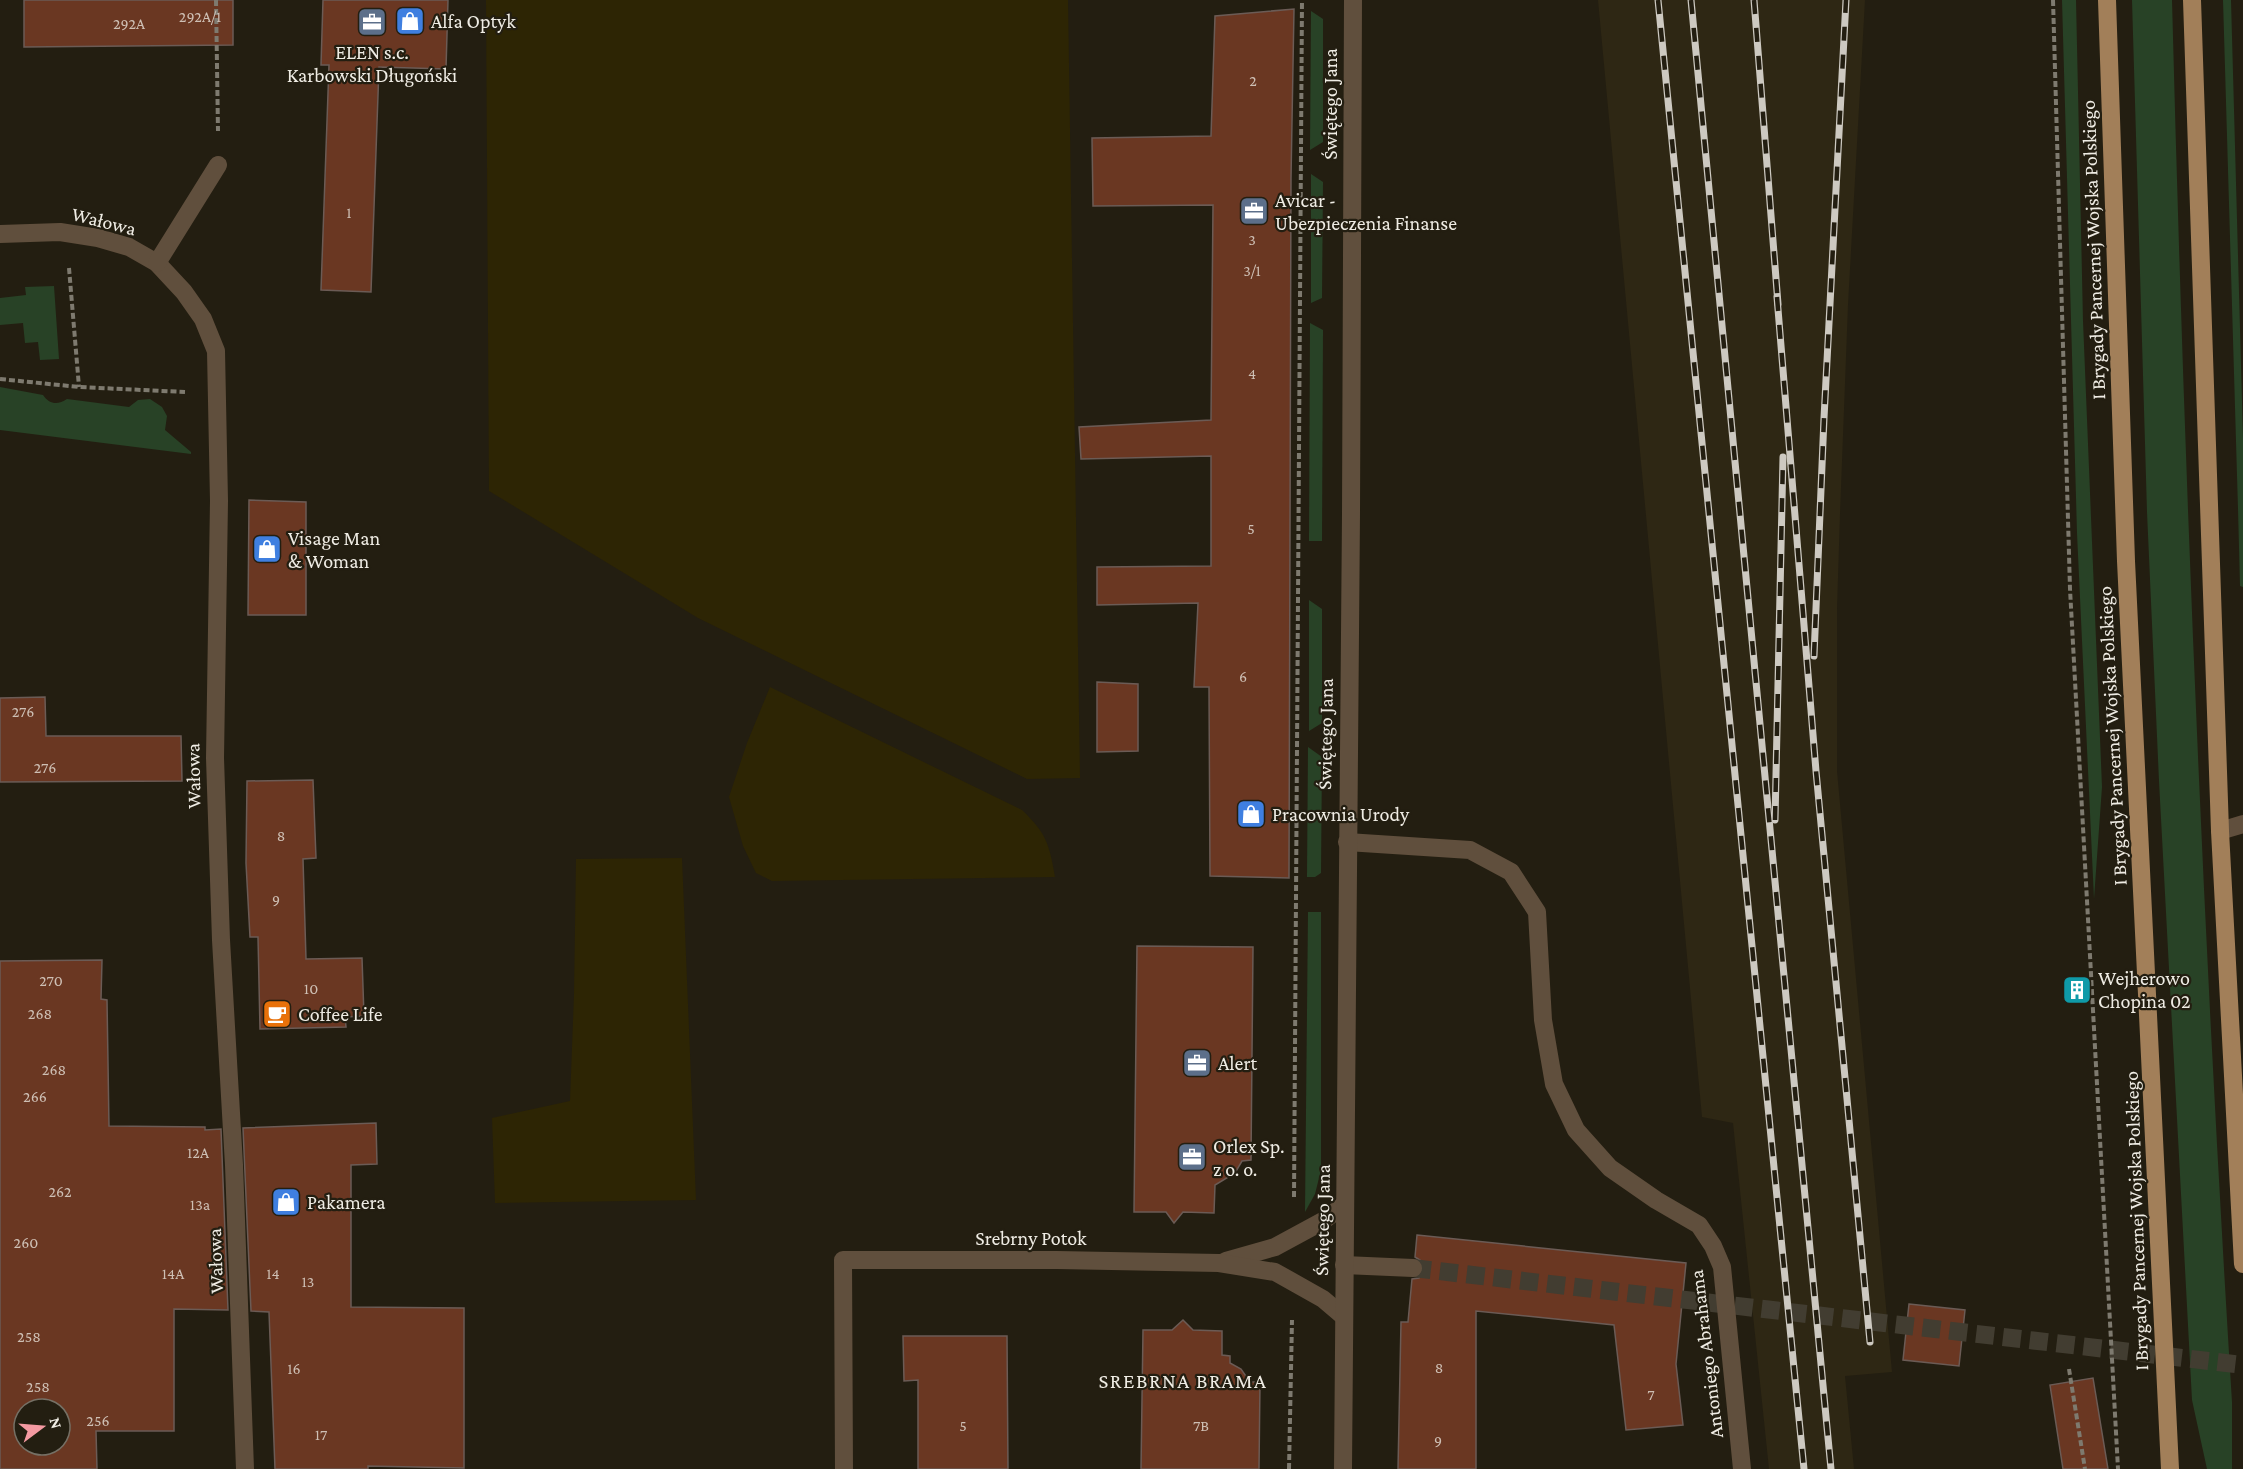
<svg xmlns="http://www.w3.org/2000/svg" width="2243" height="1469" font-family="'Crimson Pro',serif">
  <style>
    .built { fill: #2e2714 }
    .green { fill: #284226 }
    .sand { fill: #2d2504 }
    .building { fill: #6a3722; stroke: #6b5b55; stroke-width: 1.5; fill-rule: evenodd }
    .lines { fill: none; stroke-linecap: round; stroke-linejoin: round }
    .minor-tunnel { stroke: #423d31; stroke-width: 18; stroke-dasharray: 18 9; stroke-linecap: butt }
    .path { stroke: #7e7a6f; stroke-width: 4; stroke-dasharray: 6 3; stroke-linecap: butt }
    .minor { stroke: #604f3d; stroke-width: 18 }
    .major { stroke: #a27f59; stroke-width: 18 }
    .rail-casing { stroke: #cdc9c1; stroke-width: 7 }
    .rail { stroke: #231e11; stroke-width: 4.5; stroke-dasharray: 14; stroke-linecap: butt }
    .labels { text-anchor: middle; stroke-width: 4.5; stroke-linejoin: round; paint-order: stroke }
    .number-label { font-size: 16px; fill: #cebfb4 }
    .poi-label { font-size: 20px; fill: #efece4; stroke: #231e11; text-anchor: start }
    .street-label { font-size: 20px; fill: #efece4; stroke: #231e11 }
    .neighbourhood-label { font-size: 21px; letter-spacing: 1.5px; fill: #efece4; stroke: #231e11 }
  </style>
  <rect width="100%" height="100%" fill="#231e11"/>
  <!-- built -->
  <polygon class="built" points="1598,0 1865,0 1848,305 1840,514 1837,609 1837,771 1892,1372 1845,1376 1854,1469 1769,1469 1733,1123 1702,1117"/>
  <!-- green -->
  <g class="green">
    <polygon points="2062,0 2076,0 2083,321 2102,787 2094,899 2077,533"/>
    <path d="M2132 0H2172C2184 468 2203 935 2232 1402V1469H2207L2192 1400 2159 781 2147 512Z"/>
    <polygon points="2223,0 2231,0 2243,438 2243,587 2240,586 2238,509"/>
    <polygon points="1311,11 1323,19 1323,142 1310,150"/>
    <polygon points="1311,174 1323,182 1322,298 1311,303"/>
    <polygon points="54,286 59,359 40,360 38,342 25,343 23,323 0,325 0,298 26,295 25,287"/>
    <polygon points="1310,323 1323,330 1322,541 1309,541"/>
    <path d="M0 387 43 395C50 405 58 405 67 399L129 407 138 400 150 399 162 407 167 416 165 430 191 452V454L0 430Z"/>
    <polygon points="1309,600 1322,609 1322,723 1309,731"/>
    <polygon points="1308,747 1322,757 1321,873 1315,877 1307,877"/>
    <polygon points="1308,912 1321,912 1321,1170 1315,1194 1305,1212"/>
  </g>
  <!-- sand -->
  <g class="sand">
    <polygon points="486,0 1068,0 1080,778 1027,779 698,618 489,491"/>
    <path d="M770 687 1022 810C1047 834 1049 844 1055 877L772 881 756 873 743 846 729 797 747 743Z"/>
    <polygon points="682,858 696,1200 495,1203 492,1118 570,1101 574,994 576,859"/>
  </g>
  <!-- building -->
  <g class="building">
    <polygon points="24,0 233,0 233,45 24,47"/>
    <polygon points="323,0 448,0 446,69 379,67 371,292 321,290 329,65 321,65"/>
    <polygon points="1294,9 1291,178 1289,878 1210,876 1209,687 1194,687 1198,603 1097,605 1097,567 1211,566 1211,456 1081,459 1079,427 1211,420 1213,205 1093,206 1092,138 1211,136 1215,16"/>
    <polygon points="249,500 306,502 306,615 248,615"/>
    <polygon points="1097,682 1138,684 1138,751 1097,752"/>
    <polygon points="45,697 46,736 181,736 182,781 0,782 0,698"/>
    <polygon points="313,780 316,858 303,859 306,959 362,958 364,1016 345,1017 346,1027 260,1029 258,937 250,937 246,863 247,781"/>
    <polygon points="1137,946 1253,947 1251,1160 1242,1161 1235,1173 1215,1185 1214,1213 1183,1212 1174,1223 1166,1212 1134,1212"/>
    <path d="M102 960 101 999 107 1000 109 1126 205 1127V1130L221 1129 228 1310 174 1309V1431H96L97 1469H0V961ZM24 1409H60V1445H24Z"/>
    <polygon points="376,1123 377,1164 351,1165 351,1307 464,1308 464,1468 368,1466 368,1469 275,1469 269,1312 251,1311 243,1128"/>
    <polygon points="1417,1235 1686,1263 1676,1364 1683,1425 1626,1430 1614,1325 1476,1311 1476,1469 1398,1469 1401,1322 1408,1322 1412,1279 1419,1278 1424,1269 1423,1262 1415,1257"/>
    <polygon points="1909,1304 1965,1310 1959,1366 1903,1360"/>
    <polygon points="1183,1320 1193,1330 1222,1331 1222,1355 1230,1356 1230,1363 1241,1369 1250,1382 1260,1382 1259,1469 1141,1469 1143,1330 1172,1330"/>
    <polygon points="903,1336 1007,1336 1008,1469 918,1469 918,1380 904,1381"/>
    <polygon points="2093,1378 2108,1469 2063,1469 2050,1385"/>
  </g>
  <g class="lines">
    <!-- minor-tunnel -->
    <polyline class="minor-tunnel" points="1413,1268 2243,1365"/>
    <!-- path -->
    <g class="path">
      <polyline points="216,0 218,131"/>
      <polyline points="2053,0 2070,589 2118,1469"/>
      <polyline points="69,268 79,387"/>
      <polyline points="0,379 79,387 185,392"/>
      <polyline points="1294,1197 1302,0"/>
      <polyline points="2069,1369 2085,1469"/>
      <polyline points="1289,1469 1292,1320"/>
    </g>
    <!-- minor -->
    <g class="minor">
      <polyline points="0,234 60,232 98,238 129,247 157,263 184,292 203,319 216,351 219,501 215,758 221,940 234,1165 245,1469"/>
      <polyline points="157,263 218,165"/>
      <polyline points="2220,831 2243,824"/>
      <polyline points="1347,842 1470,850 1511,872 1537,912 1543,1020 1554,1084 1576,1130 1610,1168 1656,1200 1699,1225 1713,1246 1722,1267 1742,1469"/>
      <polyline points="1226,1261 1275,1247 1323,1221 1345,1204"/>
      <polyline points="1344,1265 1413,1268"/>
      <polyline points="844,1469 843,1260 1057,1260 1219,1263 1275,1272 1323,1299 1343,1316"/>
      <polyline points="1343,1469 1351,514 1353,0"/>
    </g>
    <!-- major -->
    <g class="major">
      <polyline points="2107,0 2126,561 2170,1469"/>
      <polyline points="2192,0 2220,831 2243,1264"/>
    </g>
    <!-- rail casing -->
    <g class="rail-casing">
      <g id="rail">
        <polyline points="1658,0 1804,1469"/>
        <polyline points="1691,0 1831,1469"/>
        <polyline points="1754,0 1778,304"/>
        <polyline points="1777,297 1816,771 1870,1342"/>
        <polyline points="1814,656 1824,418 1846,0"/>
        <polyline points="1775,820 1783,457"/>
      </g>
    </g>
    <!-- rail -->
    <use href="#rail" class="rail"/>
  </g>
  <!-- icons -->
  <defs>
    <g id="shop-square" transform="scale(1.5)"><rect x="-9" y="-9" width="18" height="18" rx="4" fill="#3f7fe0" stroke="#231e11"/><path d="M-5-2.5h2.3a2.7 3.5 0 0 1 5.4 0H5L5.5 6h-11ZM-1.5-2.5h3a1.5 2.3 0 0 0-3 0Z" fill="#fff"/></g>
    <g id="office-square" transform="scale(1.5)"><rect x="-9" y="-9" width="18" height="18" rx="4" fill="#5c6f8a" stroke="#231e11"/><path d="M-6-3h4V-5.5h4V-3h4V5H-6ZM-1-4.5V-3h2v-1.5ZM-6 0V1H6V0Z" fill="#fff"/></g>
    <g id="building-square" transform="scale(1.5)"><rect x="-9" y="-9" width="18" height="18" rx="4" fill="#0f9aa8" stroke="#231e11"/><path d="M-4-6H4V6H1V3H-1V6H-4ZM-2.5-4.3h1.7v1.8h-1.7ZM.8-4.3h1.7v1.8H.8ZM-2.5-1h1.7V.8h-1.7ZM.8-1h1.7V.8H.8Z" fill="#fff"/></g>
    <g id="cafe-square" transform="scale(1.5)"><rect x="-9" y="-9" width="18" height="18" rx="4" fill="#e8710a" stroke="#231e11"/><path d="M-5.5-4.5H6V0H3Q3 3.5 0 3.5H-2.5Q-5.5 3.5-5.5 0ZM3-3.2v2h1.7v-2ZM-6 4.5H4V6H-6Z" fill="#fff"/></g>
  </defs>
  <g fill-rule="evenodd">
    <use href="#shop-square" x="410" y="21"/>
    <use href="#office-square" x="372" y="22"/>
    <use href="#office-square" x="1254" y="211"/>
    <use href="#shop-square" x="267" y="549"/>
    <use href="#shop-square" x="1251" y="814"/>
    <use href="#building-square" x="2077" y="990"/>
    <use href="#cafe-square" x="277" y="1014"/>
    <use href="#office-square" x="1197" y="1063"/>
    <use href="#office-square" x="1192" y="1157"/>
    <use href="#shop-square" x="286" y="1202"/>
  </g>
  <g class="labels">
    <!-- number labels -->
    <g class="number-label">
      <text x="200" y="22">292A/1</text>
      <text x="129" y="29">292A</text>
      <text x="1253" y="86">2</text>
      <text x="349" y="218">1</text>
      <text x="1252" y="245">3</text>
      <text x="1252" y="276">3/1</text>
      <text x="1252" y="379">4</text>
      <text x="1251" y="534">5</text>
      <text x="1243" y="682">6</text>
      <text x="23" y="717">276</text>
      <text x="45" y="773">276</text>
      <text x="281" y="841">8</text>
      <text x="276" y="905">9</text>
      <text x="51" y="986">270</text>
      <text x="311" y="994">10</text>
      <text x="40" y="1019">268</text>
      <text x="54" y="1075">268</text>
      <text x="35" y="1102">266</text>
      <text x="198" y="1158">12A</text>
      <text x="60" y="1197">262</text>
      <text x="200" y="1210">13a</text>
      <text x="26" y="1248">260</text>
      <text x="173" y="1279">14A</text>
      <text x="273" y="1279">14</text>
      <text x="308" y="1287">13</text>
      <text x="29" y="1342">258</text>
      <text x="1439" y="1373">8</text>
      <text x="294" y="1374">16</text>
      <text x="38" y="1392">258</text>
      <text x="1651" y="1400">7</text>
      <text x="98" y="1426">256</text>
      <text x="963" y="1431">5</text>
      <text x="1201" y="1431">7B</text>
      <text x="321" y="1440">17</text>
      <text x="1438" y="1446">9</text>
    </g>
    <!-- poi labels -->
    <g class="poi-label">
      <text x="431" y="28">Alfa Optyk</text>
      <text x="372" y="59" text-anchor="middle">ELEN s.c.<tspan x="372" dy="23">Karbowski Długoński</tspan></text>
      <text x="1275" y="207">Avicar -<tspan x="1275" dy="23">Ubezpieczenia Finanse</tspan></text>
      <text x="288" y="545">Visage Man<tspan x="288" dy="23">&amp; Woman</tspan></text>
      <text x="1272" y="821">Pracownia Urody</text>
      <text x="2098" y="985">Wejherowo<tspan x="2098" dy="23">Chopina 02</tspan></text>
      <text x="298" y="1021">Coffee Life</text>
      <text x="1218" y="1070">Alert</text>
      <text x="1213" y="1153">Orlex Sp.<tspan x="1213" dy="23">z o. o.</tspan></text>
      <text x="307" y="1209">Pakamera</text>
    </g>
    <!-- street labels -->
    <g class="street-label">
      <text transform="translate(1330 104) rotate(-90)" y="7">Świętego Jana</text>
      <text transform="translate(104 221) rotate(14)" y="7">Wałowa</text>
      <text transform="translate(2093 250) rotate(-92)" y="7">I Brygady Pancernej Wojska Polskiego</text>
      <text transform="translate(1325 734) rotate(-89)" y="7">Świętego Jana</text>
      <text transform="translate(2112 736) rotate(-93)" y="7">I Brygady Pancernej Wojska Polskiego</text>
      <text transform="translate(193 776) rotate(-91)" y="7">Wałowa</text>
      <text transform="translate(1322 1220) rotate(-89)" y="7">Świętego Jana</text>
      <text transform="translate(2136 1221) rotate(-92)" y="7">I Brygady Pancernej Wojska Polskiego</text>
      <text x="1031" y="1245">Srebrny Potok</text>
      <text transform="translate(215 1261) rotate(-92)" y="7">Wałowa</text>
      <text transform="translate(1706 1354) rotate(-97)" y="7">Antoniego Abrahama</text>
    </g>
    <!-- neighbourhood labels -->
    <g class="neighbourhood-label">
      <text x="1183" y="1388">SREBRNA BRAMA</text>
    </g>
  </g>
  <!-- north arrow -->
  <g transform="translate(42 1427) rotate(74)"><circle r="28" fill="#231e11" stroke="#757065" stroke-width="1.5"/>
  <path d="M0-4.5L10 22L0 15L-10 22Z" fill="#f49aa2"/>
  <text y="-9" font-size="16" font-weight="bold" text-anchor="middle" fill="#efece4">N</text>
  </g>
</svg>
